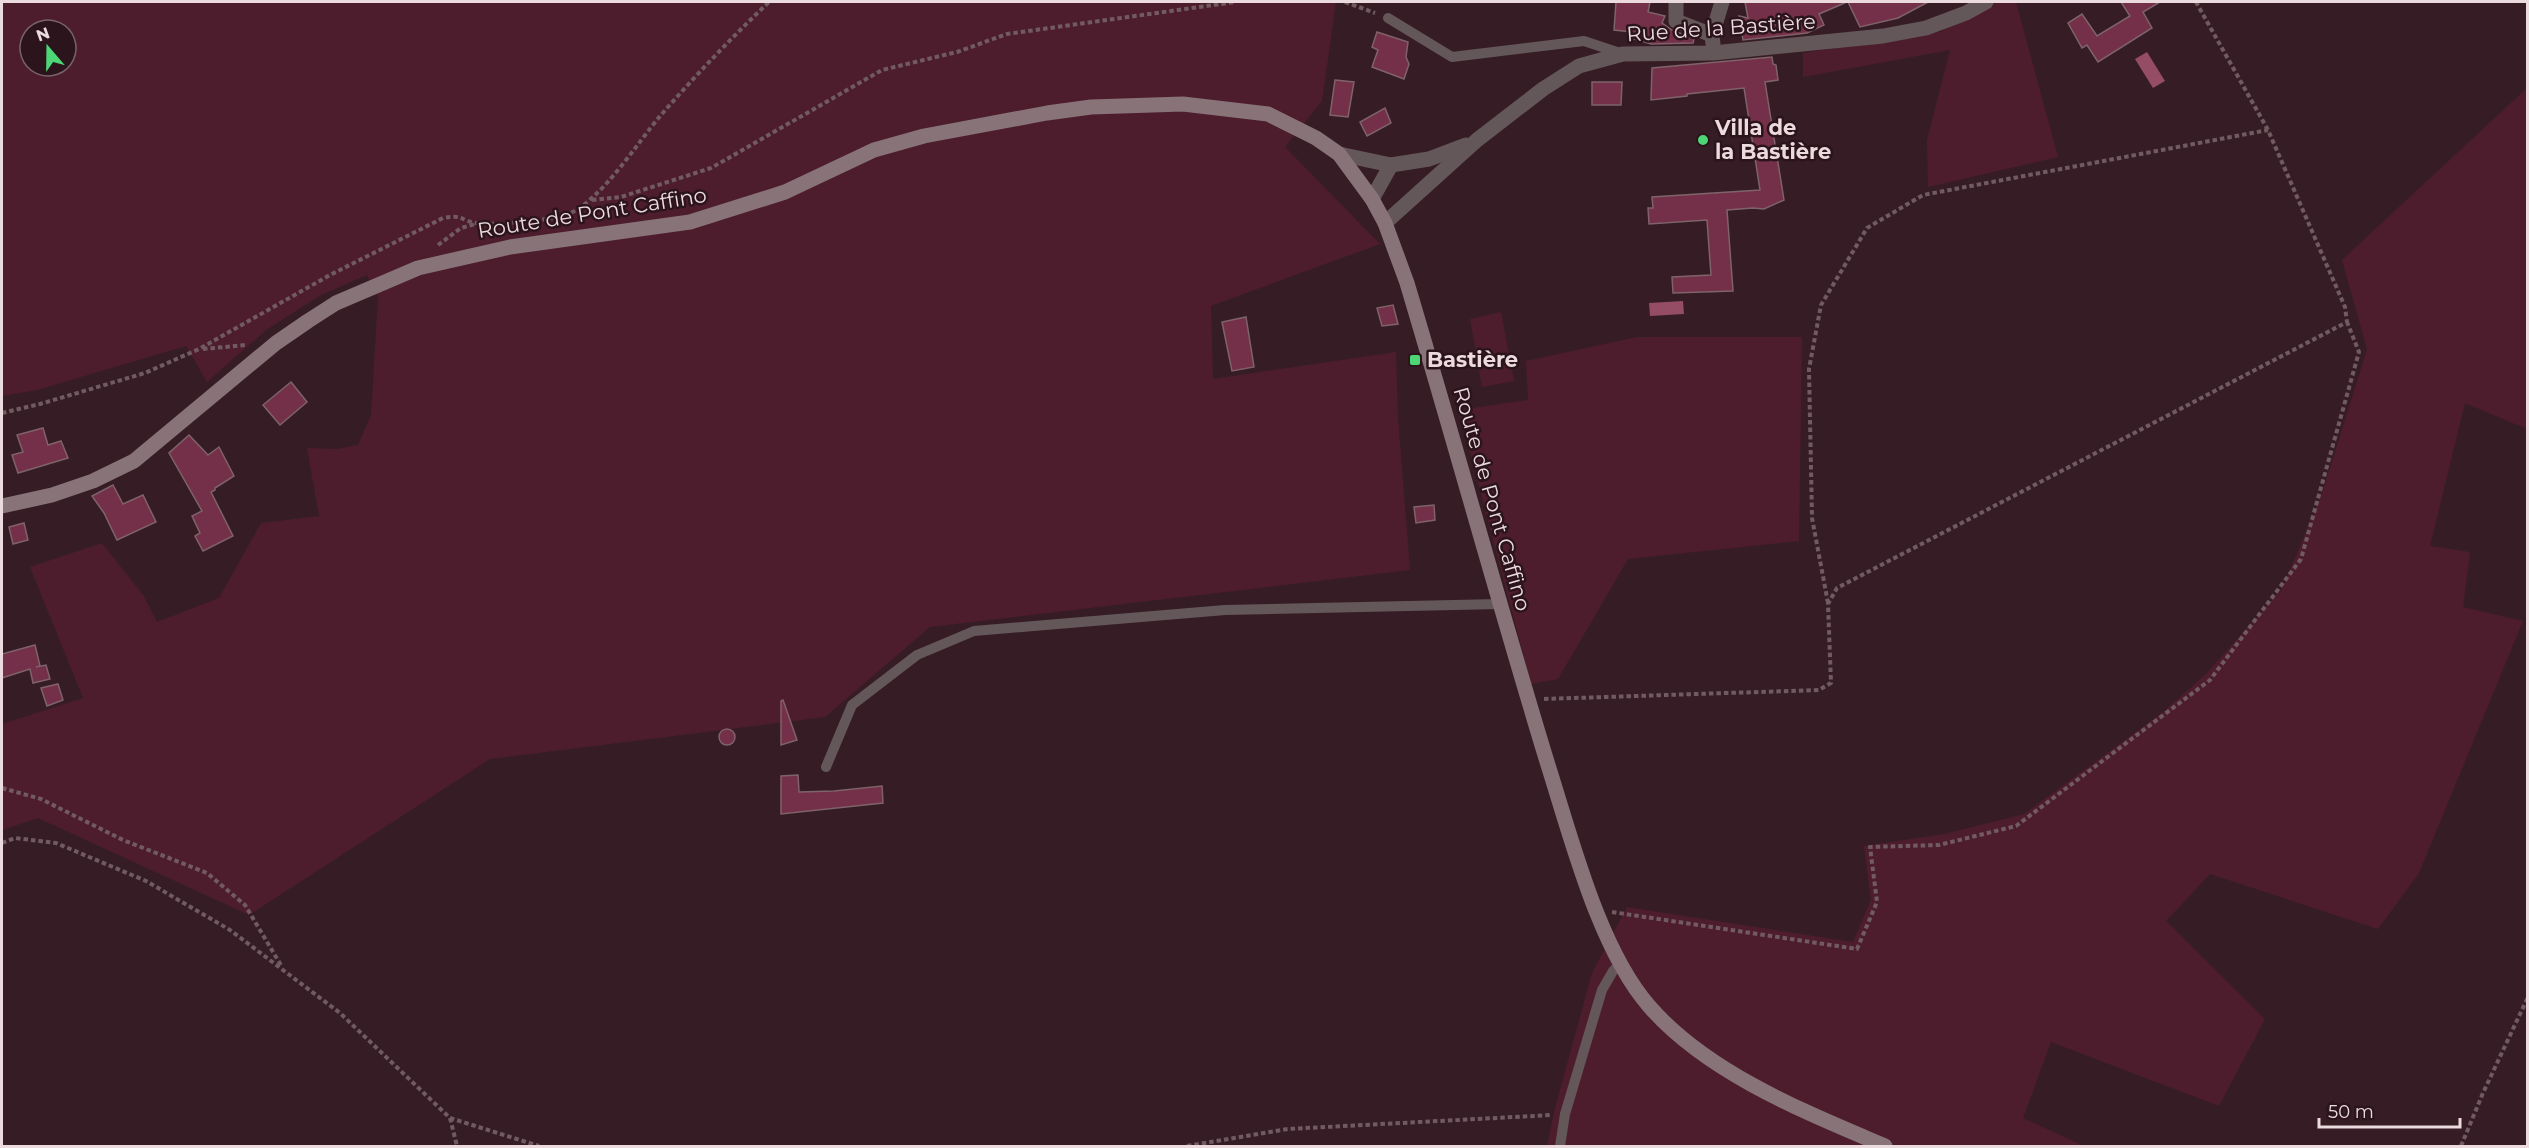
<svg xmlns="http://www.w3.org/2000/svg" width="2529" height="1148" font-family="Montserrat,sans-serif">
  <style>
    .green { fill: #4d1d2e; fill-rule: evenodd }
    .water { fill: #944d64 }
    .building { fill: #733048; stroke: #7f626a; stroke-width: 1.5 }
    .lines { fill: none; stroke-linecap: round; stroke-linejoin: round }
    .path { stroke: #715b61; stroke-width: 4; stroke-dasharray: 4.5 3; stroke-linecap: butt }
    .lane { stroke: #64575a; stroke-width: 10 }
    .street { stroke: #64575a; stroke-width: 15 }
    .secondary { stroke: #877378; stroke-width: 15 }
    .poi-dot { fill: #4cd676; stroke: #2b141b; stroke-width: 2 }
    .labels { text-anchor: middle; stroke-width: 5; stroke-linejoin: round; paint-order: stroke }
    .street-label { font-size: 21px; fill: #ebdade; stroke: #2b141b }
    .poi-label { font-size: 21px; font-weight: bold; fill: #ebdade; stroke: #2b141b; text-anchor: start }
  </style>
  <rect width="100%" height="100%" fill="#361d25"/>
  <!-- green -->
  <g class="green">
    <path d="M2 2H1336L1322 101 1285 147 1380 244 1211 306 1213 379 1396 352 1398 418 1410 570 930 627 825 717 490 759 249 915 38 818 2 830V724L83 698 30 567 102 543 143 595 157 622 219 598 261 523 319 516 307 448 337 449 358 445 371 415 378 298 367 275 321 295 266 330 207 382 186 346 37 390 2 396ZM30 30H66V66H30Z"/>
    <polygon points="1994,2 2016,2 2058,157 1928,187 1927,140 1950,50 1803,77 1803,53 1940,32"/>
    <polygon points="2527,88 2527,429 2465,403 2430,546 2470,552 2463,607 2523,621 2419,873 2378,929 2210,874 2166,921 2265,1019 2219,1106 2051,1042 2023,1118 2084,1146 1547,1146 1555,1108 1592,973 1627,907 1853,942 1871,900 1864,846 1944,834 2024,814 2162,713 2206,674 2282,589 2322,494 2367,349 2342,260"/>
    <polygon points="1501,312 1514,381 1482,387 1470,319"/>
    <polygon points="1637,337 1802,337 1799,541 1628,559 1558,679 1531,684 1459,410 1528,400 1526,361"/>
  </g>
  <!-- water -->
  <g class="water">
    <polygon points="2147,52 2165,81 2153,88 2135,59"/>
    <polygon points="1683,301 1684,314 1650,316 1649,303"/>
  </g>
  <!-- building -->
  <g class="building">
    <polygon points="1616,2 1650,2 1648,12 1665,16 1662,23 1672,30 1694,39 1693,43 1651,44 1631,38 1632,32 1614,30"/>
    <polygon points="1745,2 1847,2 1819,14 1824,25 1807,33 1743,40 1739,16 1748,18"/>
    <polygon points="1848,2 1928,2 1898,18 1860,27"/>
    <polygon points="2121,2 2160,2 2143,12 2152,28 2098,62 2087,45 2082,48 2068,23 2082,14 2097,36 2130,16"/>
    <polygon points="1377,32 1408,42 1406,57 1409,64 1404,79 1372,67 1378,50 1372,47"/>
    <polygon points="1772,57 1773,64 1776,65 1778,80 1765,82 1784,200 1764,209 1753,208 1727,210 1733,291 1673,293 1672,277 1711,275 1707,220 1649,224 1648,208 1653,208 1652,197 1760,190 1744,88 1687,94 1687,96 1651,100 1652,68"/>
    <polygon points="1335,80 1354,82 1348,117 1330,115"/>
    <polygon points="1592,82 1622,82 1621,105 1592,105"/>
    <polygon points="1385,108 1391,123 1367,136 1360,122"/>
    <polygon points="1393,305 1398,324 1382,326 1377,308"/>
    <polygon points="1246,317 1254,367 1232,371 1222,322"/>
    <polygon points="291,382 307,402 280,425 263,405"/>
    <polygon points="43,428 48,445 61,441 68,458 18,473 12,455 23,452 17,435"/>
    <polygon points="189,435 208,455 219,447 234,476 215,488 215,490 211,492 233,536 203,551 195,536 200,533 192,516 202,511 169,453"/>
    <polygon points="113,485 123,504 143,495 156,522 117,540 104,513 92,496"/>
    <polygon points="1434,505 1435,520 1416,523 1414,507"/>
    <polygon points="24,523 28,540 13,544 9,527"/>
    <polygon points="35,645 40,666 36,667 46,665 50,679 33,683 30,669 2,678 2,654"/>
    <polygon points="58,684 63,700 47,706 41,688"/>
    <polygon points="783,700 797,740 781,745 781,701"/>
    <circle cx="727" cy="737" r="8"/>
    <polygon points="798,775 799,792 834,791 882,786 883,803 781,814 781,776"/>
  </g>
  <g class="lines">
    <!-- path -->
    <g class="path">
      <polyline points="1345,2 1375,13"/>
      <polyline points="592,200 621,197 711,168 882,70 957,52 1007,34 1235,2"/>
      <polyline points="438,245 461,228 475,224"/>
      <polyline points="203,349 246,345"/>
      <path d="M2 413 40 404 145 373 199 349 330 275 443 218C464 214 460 221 477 223 492 226 554 220 568 214 600 202 638 142 661 115 696 75 731 38 769 2"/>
      <polyline points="1828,603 1812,518 1809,369 1821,305 1867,228 1923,195 2268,130"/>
      <polyline points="1544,699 1819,690 1831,683 1828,604 1837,588 2347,322 2345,307 2268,130 2196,2"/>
      <polyline points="2,788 41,799 123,840 207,873 245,905 282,967"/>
      <polyline points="2,843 15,838 56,843 146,881 230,930 340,1013 450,1118 539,1146"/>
      <polyline points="1612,912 1857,949 1877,902 1870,847 1939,845 2016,826 2210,680 2301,559 2359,352 2347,322"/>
      <polyline points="450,1118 457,1146"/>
      <polyline points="1187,1146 1288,1129 1552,1115"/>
      <polyline points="2461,1146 2483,1093 2528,997"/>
    </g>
    <!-- lane -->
    <g class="lane">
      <polyline points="1388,18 1452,57 1584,41 1623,54"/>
      <polyline points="826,767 852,705 917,655 974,631 1225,610 1500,604"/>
      <polyline points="1560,1146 1565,1114 1602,990 1613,971 1620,964"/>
    </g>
    <!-- street -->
    <g class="street">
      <polyline points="1676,2 1676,21 1712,35"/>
      <polyline points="1713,44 1712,35 1722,2"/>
      <polyline points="1339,154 1391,165 1429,159 1466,145"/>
      <polyline points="1372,199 1391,165"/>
      <polyline points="1385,223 1477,140 1543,89 1579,66 1623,54 1713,53 1883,36 1926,28 1966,13 1986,2"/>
    </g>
    <!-- secondary -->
    <path class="secondary" d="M2 506 52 495 93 481 134 461 276 343 308 321 336 303 418 268 510 247 690 222 785 192 874 150 924 136 1047 113 1091 107 1183 104 1268 114 1316 138 1339 154 1372 199 1385 223 1407 283C1455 443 1499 605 1548 765 1571 837 1599 949 1649 1006 1707 1073 1805 1112 1885 1146"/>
  </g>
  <!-- markers -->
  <g class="poi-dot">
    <circle cx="1703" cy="140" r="6"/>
    <rect x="1409" y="354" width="12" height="12" rx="3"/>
  </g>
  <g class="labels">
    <!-- street labels -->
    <g class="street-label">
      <text transform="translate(1721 28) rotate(-4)" y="7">Rue de la Bastière</text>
      <text transform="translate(592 213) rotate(-9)" y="7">Route de Pont Caffino</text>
      <text transform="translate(1492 499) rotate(74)" y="7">Route de Pont Caffino</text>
    </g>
    <!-- poi labels -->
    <g class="poi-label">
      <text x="1715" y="135">Villa de<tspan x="1715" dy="24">la Bastière</tspan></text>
      <text x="1427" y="367">Bastière</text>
    </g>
  </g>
  <!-- border -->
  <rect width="2529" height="1148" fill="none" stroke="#ebdade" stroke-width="6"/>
  <!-- north arrow -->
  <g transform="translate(48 48) rotate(340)"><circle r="28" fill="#2b141b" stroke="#786369" stroke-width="1.5"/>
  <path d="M0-4.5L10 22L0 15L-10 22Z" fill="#4cd676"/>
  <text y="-9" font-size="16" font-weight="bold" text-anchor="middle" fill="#ebdade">N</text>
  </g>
  <!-- scale -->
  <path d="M2319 1118v9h141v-9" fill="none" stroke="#ebdade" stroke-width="3"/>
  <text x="2328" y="1118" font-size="18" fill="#ebdade" stroke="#2b141b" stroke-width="4.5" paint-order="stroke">50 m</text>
</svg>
